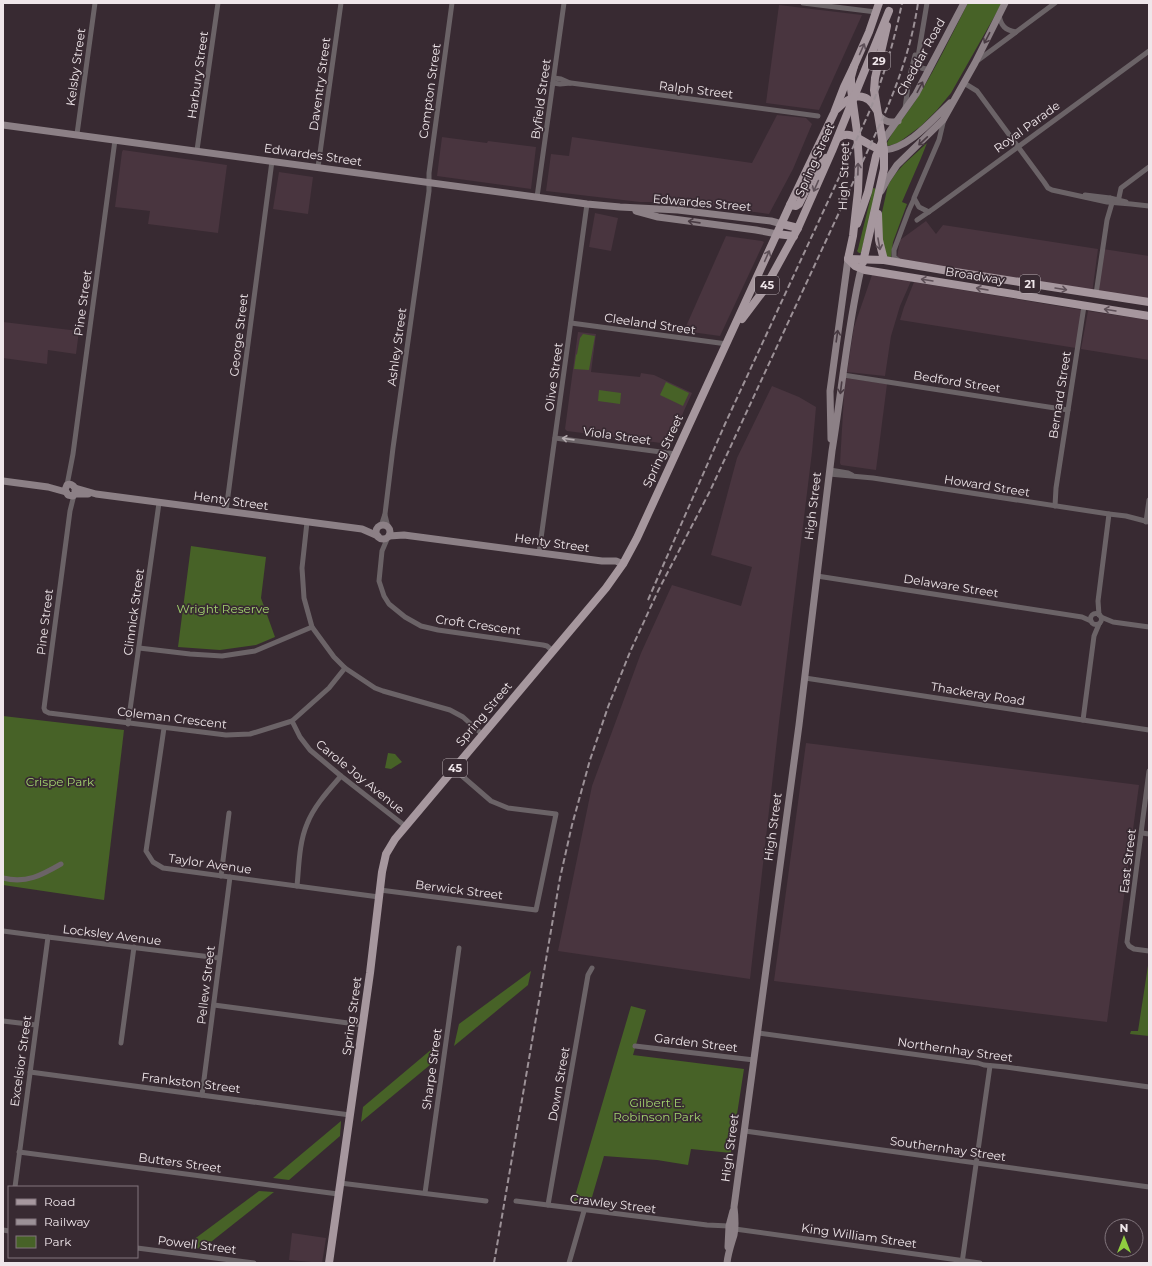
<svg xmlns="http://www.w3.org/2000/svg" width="1152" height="1266" font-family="Montserrat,sans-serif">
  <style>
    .built { fill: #49353f }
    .green { fill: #476227 }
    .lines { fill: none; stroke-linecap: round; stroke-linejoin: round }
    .street { stroke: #6b6367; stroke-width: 5 }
    .secondary { stroke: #8c8086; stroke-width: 7 }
    .primary { stroke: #a6979e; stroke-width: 8 }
    .rail { stroke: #9c9197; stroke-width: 2; stroke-dasharray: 6 3; stroke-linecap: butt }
    .oneway { stroke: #493b43 }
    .oneway2 { stroke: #5e5058 }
    .oneway3 { stroke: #b4abaf }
    .labels { text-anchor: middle; stroke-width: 3.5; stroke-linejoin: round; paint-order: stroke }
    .shield { fill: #382a32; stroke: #b8aeb3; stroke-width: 1 }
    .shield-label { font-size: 11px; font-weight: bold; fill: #efe6ea }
    .street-label { font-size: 12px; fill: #efe6ea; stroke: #382a32 }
    .park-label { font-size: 12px; fill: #a2d36e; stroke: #382a32 }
  </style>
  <rect width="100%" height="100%" fill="#382a32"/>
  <!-- built -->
  <g class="built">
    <polygon points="779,5 862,15 819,110 766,103"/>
    <polygon points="777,115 806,118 812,124 793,169 769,214 677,202 640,202 546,191 551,154 569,156 572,137 752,163"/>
    <polygon points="442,137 487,143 488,141 536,147 531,189 437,176"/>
    <polygon points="123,150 227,165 218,233 148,224 150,211 115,207 122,152"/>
    <polygon points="279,172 313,177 308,214 273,209"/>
    <polygon points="595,213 618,218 611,251 589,247"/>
    <polygon points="926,221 936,234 943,225 1098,249 1092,294 897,258 900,240"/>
    <polygon points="726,236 762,241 764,242 720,336 684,331"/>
    <polygon points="1103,249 1149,256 1149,301 1096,294"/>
    <polygon points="872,275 911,281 900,306 891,336 885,376 847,372 854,327"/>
    <polygon points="914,282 1082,310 1076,348 900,320 904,307"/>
    <polygon points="1088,311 1149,320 1149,360 1081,349"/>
    <polygon points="3,322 79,331 76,354 48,350 47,364 3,358"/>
    <polygon points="578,332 596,334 591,372 640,377 641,373 654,375 692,393 669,444 567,431 565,429"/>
    <polygon points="845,378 887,384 876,470 841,465 840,463"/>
    <polygon points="772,386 799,397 816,407 812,452 779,722 750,979 558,951 592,786 641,653 672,585 741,606 752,567 711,555 737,458"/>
    <polygon points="806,743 1139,785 1107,1022 774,981"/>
    <polygon points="292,1233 326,1238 322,1263 289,1260"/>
  </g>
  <!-- green -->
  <g class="green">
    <path d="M968 3H1002L951 93 937 110 921 126 898 143 888 146 887 143C895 126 910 111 919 95 937 66 952 34 968 3Z"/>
    <path d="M927 143 921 158 902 202 907 204 893 242 891 257C887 258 885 255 883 251L881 217 888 185 896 173 904 164Z"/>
    <polygon points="873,188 877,189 861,253 859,253 857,251 858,249"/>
    <polygon points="583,334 595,336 589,370 574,369 576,355 577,354 580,338"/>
    <polygon points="666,382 689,393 683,406 660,395"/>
    <polygon points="599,390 621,393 620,404 598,401"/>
    <polygon points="191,546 266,557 261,598 275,637 256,645 220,650 178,647"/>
    <polygon points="3,716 124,730 104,900 3,885"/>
    <polygon points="388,753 395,754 402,762 391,769 385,768"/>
    <polygon points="1149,959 1149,1036 1130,1034 1131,1031 1138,1031"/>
    <polygon points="531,971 528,985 454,1046 459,1024"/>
    <polygon points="631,1006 646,1010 633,1055 744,1069 731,1153 691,1149 688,1165 657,1160 604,1156 590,1204 573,1203"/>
    <polygon points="439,1043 436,1060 361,1122 363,1107"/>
    <polygon points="341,1121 340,1136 289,1180 273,1178"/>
    <polygon points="259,1191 274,1192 202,1249 185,1246"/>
  </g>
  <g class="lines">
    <!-- street -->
    <g class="street">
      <polyline points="803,3 876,12"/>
      <path d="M927 3 917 63C918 69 925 69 930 69"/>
      <path d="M999 15C1001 26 1005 30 1016 32"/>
      <polyline points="977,61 1055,3"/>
      <polyline points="554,78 561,79 570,83"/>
      <polyline points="553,83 560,84 571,83 818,116"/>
      <polyline points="964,83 977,91 1044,182 1048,188 1052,190 1107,202 1131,204 1149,206"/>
      <polyline points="905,108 909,79 915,55"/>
      <polyline points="77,134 95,3"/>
      <polyline points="197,150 218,3"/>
      <polyline points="318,167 341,3"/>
      <polyline points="1085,195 1110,198 1126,202"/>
      <polyline points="537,197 564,3"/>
      <polyline points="1118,202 1121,188 1149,167"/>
      <polyline points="929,212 919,207 914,198 939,140 944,119"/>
      <polyline points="917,220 933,209 1149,51"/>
      <polyline points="900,262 894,257 894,250 909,210 914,199"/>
      <polyline points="1096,294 1107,220 1112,203 1110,198"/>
      <polyline points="571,323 727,344"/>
      <polyline points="843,375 1068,410"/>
      <polyline points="555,438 676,454"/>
      <polyline points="830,470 848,473 852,475"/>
      <polyline points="829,474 873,478 1109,514 1126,516 1149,522"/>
      <polyline points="67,485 73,454 115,140"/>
      <polyline points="74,495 70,511 44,708 45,711 49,713 226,735 250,734 292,721 329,688 345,668"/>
      <polyline points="1055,506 1056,488 1084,306"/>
      <polyline points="226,511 272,161"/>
      <polyline points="385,515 388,527"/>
      <polyline points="307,522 302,568 304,598 312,627 334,657 345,668 375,688 383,691 450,710 463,717 483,735"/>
      <polyline points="1146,522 1149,500"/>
      <polyline points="381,526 385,514 393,448 429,191 429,173 452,3"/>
      <polyline points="388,537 382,551 379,581 384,596 389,604 405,617 421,626 438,630 543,645 547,646 553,651"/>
      <polyline points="539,553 587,204"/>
      <polyline points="817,576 1082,617 1091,621"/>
      <circle cx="1096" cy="619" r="5.5"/>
      <polyline points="1099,615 1098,601 1109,514"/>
      <polyline points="1101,617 1113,622 1149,627"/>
      <polyline points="139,648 190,654 222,656 255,651 312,627"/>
      <polyline points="805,678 1149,730"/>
      <polyline points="1083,720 1094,636 1099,624"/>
      <polyline points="292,721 300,737 310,750 341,776 405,826"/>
      <polyline points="128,724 159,503"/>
      <polyline points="164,728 146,851 153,862 163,868 379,897"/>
      <polyline points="1149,771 1127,942 1129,946 1134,949 1149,951"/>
      <polyline points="1142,833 1149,834"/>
      <polyline points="221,876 229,813"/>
      <path d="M3 878C26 884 42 875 61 864"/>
      <path d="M297 886C299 866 299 843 307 824 314 806 328 791 341 776"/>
      <polyline points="380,890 536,910 556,814 508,808 491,801 454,769"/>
      <polyline points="3,931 48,937 219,958"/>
      <polyline points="214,1005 363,1025"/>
      <polyline points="3,1021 36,1025"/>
      <polyline points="758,1033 978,1063 984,1065 1006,1067 1149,1087"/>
      <polyline points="121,1043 134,947"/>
      <polyline points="635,1046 754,1060"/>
      <polyline points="30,1072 350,1115"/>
      <polyline points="202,1095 230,877"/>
      <polyline points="745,1131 1149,1187"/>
      <polyline points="19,1152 338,1194"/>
      <polyline points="340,1183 486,1201"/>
      <polyline points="15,1187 48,937"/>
      <polyline points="425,1193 459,948"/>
      <polyline points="516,1201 707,1225 729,1226"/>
      <polyline points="548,1205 588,975 592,968"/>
      <polyline points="735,1229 980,1263"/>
      <polyline points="3,1230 9,1231"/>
      <polyline points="137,1248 254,1263"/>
      <polyline points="569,1263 584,1211"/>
      <polyline points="962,1263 990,1066"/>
    </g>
    <!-- secondary -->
    <g class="secondary">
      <path d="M878 114C883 121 889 124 898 121"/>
      <polyline points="3,125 587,204 620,207 678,210 771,221 782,224"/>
      <polyline points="882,142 916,94 964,3"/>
      <path d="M884 150C908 149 933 119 950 103"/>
      <polyline points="881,191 887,180 897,165 943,120 975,63 1005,3"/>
      <polyline points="636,211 658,217 756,230 777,234"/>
      <polyline points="831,439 830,391 848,259"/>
      <polyline points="3,481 48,487 66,492"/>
      <polyline points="75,488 96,494 362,529 378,536"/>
      <path d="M75 494V488C73 485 70 483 67 485L65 490 68 495 73 496 75 494H88"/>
      <circle cx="383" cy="532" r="7"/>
      <polyline points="389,536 404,535 602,561 616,561 623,564"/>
      <polyline points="728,1247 729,1226 733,1211"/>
      <path d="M727 1263C728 1253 731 1245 734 1235 736 1226 735 1216 734 1207L799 725 832 451C842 390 847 329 861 269"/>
    </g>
    <!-- primary -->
    <g class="primary">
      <polyline points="879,3 869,32 854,66 851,77 851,89 857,132 859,162 858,191 853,236 848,259 855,266 865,270 1149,316"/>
      <path d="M837 109C850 96 865 89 876 109"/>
      <path d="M838 138C852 127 868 148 882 150"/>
      <polyline points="790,205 796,206 799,204 815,172 826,158"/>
      <polyline points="878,214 879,240 884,260"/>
      <polyline points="782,224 798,228"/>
      <polyline points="857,224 868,192 876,156 882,142"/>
      <polyline points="777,234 794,236"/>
      <polyline points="848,259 884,260 949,271 1149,302"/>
      <polyline points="863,262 884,169 884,150 874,90 875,78 887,26"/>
      <polyline points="742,319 764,290 798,228 832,151 889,11"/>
      <polyline points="329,1263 370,973 382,872 386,854 395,839 606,588 623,564 637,538 790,205 834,113 844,87 854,66"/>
    </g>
    <!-- rail -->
    <g class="rail">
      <path d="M648 600 725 424 867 117C883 80 894 42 902 3"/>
      <path d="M494 1263 560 878 572 825 590 760 608 707 630 652 658 591 710 491 881 122C898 84 912 44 918 3"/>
    </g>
  </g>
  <!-- one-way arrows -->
  <defs><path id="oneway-shaft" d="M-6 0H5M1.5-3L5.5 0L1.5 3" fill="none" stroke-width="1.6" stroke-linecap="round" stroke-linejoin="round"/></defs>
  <g class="oneway">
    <use href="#oneway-shaft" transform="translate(987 38) rotate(117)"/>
    <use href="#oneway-shaft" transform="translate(920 87) rotate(-62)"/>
    <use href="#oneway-shaft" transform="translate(923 141) rotate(137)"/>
    <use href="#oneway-shaft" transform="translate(694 222) rotate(-172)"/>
    <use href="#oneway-shaft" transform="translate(837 336) rotate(-82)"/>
    <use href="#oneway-shaft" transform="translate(841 388) rotate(97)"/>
  </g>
  <g class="oneway2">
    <use href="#oneway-shaft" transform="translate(862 49) rotate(-66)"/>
    <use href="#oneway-shaft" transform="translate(858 169) rotate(-89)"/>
    <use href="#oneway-shaft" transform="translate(816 186) rotate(114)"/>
    <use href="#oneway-shaft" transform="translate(879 244) rotate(80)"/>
    <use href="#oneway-shaft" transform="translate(767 256) rotate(-66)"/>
    <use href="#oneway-shaft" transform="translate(927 280) rotate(-171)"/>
    <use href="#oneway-shaft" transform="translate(982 289) rotate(-170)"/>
    <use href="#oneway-shaft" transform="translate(1061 289) rotate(9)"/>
    <use href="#oneway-shaft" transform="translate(1110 310) rotate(-171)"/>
  </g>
  <use class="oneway3" href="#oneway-shaft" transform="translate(568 439) rotate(-172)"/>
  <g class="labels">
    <!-- shield labels -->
    <g class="shield">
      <rect x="868" y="52" width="22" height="18" rx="3"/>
      <rect x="1020" y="275" width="20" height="18" rx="3"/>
      <rect x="755" y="276" width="24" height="18" rx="3"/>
      <rect x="443" y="759" width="24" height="18" rx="3"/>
    </g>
    <g class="shield-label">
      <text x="879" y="65">29</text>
      <text x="1030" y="288">21</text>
      <text x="767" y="289">45</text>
      <text x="455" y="772">45</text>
    </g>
    <!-- street labels -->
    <g class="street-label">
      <text transform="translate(921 57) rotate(-61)" y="4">Cheddar Road</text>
      <text transform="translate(76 67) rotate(-82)" y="4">Kelsby Street</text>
      <text transform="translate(198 75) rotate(-82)" y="4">Harbury Street</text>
      <text transform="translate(320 84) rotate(-82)" y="4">Daventry Street</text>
      <text transform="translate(696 90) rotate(7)" y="4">Ralph Street</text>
      <text transform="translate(430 91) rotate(-82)" y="4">Compton Street</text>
      <text transform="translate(541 99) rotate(-82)" y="4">Byfield Street</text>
      <text transform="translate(1027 127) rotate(-36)" y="4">Royal Parade</text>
      <text transform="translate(313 155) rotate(8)" y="4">Edwardes Street</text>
      <text transform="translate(815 160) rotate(-66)" y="4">Spring Street</text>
      <text transform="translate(844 176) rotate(-88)" y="4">High Street</text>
      <text transform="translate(702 203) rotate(5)" y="4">Edwardes Street</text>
      <text transform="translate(975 276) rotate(9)" y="4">Broadway</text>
      <text transform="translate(83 303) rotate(-82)" y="4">Pine Street</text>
      <text transform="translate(650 324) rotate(8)" y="4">Cleeland Street</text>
      <text transform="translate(239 335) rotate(-83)" y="4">George Street</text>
      <text transform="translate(397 347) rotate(-82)" y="4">Ashley Street</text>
      <text transform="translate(554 377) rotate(-82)" y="4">Olive Street</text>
      <text transform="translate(957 382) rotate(9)" y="4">Bedford Street</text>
      <text transform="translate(1060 395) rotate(-81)" y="4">Bernard Street</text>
      <text transform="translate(617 436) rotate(8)" y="4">Viola Street</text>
      <text transform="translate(663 451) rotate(-65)" y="4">Spring Street</text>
      <text transform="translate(987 486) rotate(9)" y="4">Howard Street</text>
      <text transform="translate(231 501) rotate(8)" y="4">Henty Street</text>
      <text transform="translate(813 506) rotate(-83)" y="4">High Street</text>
      <text transform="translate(552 543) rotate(8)" y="4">Henty Street</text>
      <text transform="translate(951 586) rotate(9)" y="4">Delaware Street</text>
      <text transform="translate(134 612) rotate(-82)" y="4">Clinnick Street</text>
      <text transform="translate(45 622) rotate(-83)" y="4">Pine Street</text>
      <text transform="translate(478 625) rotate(8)" y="4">Croft Crescent</text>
      <text transform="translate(978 694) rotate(9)" y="4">Thackeray Road</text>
      <text transform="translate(484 714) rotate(-50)" y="4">Spring Street</text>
      <text transform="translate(172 718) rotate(7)" y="4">Coleman Crescent</text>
      <text transform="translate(360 777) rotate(39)" y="4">Carole Joy Avenue</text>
      <text transform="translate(773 827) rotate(-82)" y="4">High Street</text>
      <text transform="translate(1128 861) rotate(-83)" y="4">East Street</text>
      <text transform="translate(210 864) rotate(8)" y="4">Taylor Avenue</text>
      <text transform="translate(459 890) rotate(7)" y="4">Berwick Street</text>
      <text transform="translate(112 935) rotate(7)" y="4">Locksley Avenue</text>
      <text transform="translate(206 985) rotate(-83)" y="4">Pellew Street</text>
      <text transform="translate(352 1016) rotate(-82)" y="4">Spring Street</text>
      <text transform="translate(696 1043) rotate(7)" y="4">Garden Street</text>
      <text transform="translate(955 1050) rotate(8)" y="4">Northernhay Street</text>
      <text transform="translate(21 1061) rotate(-82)" y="4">Excelsior Street</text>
      <text transform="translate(432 1069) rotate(-82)" y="4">Sharpe Street</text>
      <text transform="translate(191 1083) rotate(7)" y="4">Frankston Street</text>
      <text transform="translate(559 1084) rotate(-80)" y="4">Down Street</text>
      <text transform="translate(730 1148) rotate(-82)" y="4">High Street</text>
      <text transform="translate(948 1149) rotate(8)" y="4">Southernhay Street</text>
      <text transform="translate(180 1163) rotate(8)" y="4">Butters Street</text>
      <text transform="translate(613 1204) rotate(7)" y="4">Crawley Street</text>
      <text transform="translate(859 1236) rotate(8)" y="4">King William Street</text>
      <text transform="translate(197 1245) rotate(7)" y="4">Powell Street</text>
    </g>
    <!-- park labels -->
    <g class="park-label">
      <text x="223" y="613">Wright Reserve</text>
      <text x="60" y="786">Crispe Park</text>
      <text x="657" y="1107">Gilbert E.<tspan x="657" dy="14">Robinson Park</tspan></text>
    </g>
  </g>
  <!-- border -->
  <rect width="1152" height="1266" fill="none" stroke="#efe6ea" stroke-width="8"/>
  <!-- legend -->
  <rect x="8" y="1186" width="130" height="72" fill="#382a32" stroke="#81757c"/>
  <rect x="16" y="1199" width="20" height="6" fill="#a6979e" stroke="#81757c"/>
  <text x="44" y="1206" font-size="12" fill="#efe6ea">Road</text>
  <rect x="16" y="1219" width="20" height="6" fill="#9c9197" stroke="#81757c"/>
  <text x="44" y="1226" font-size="12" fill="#efe6ea">Railway</text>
  <rect x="16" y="1236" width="20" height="12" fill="#476227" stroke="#81757c"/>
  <text x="44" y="1246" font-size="12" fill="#efe6ea">Park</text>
  <!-- north arrow -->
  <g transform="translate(1124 1238)"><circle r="19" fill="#382a32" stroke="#81757c"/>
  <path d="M0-3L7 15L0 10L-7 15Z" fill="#90cd40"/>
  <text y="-6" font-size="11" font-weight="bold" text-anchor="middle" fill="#efe6ea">N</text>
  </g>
</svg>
